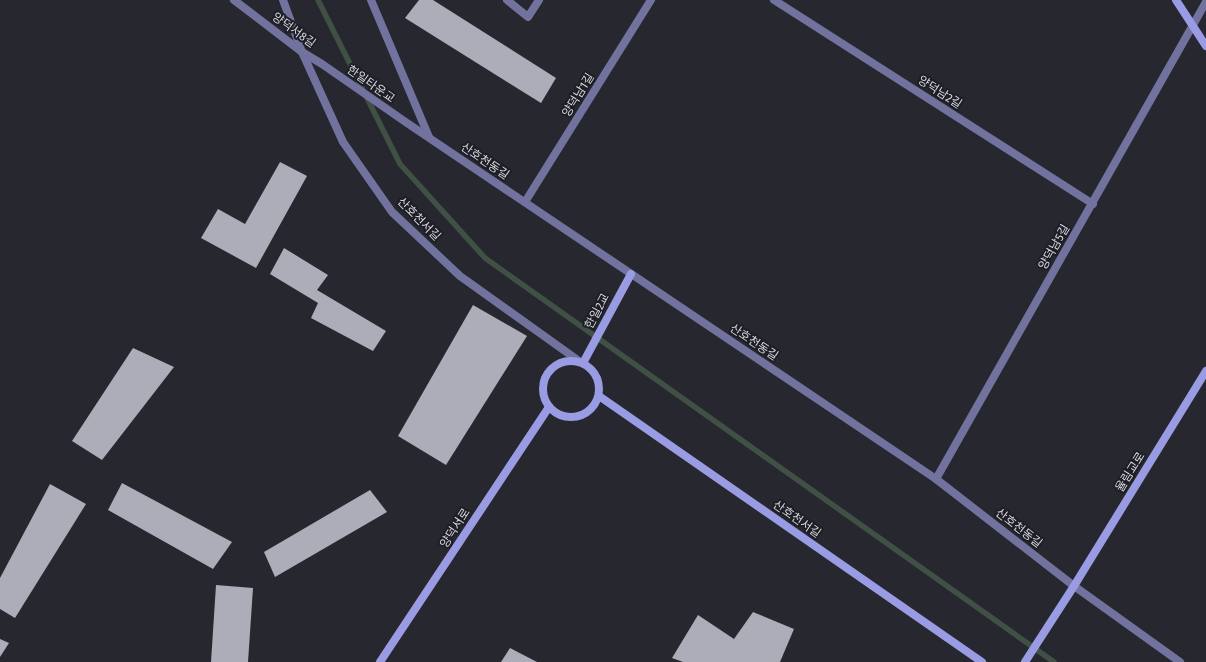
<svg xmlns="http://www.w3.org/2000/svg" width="1206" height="662" font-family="'Fira Sans Condensed','Noto Sans KR',sans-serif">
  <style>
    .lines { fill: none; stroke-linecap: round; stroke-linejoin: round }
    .stream { stroke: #415045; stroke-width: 5.5 }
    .building { fill: #acadb8 }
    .street { stroke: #71729e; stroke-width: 8 }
    .secondary { stroke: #9a9ce3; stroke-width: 8 }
    .labels { text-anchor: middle; stroke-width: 4; stroke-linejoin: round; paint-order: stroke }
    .street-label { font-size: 12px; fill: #d8d8de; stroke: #1d1e26 }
  </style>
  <rect width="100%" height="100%" fill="#272730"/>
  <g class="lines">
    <!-- stream -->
    <polyline class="stream" points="318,0 400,164 485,258 1054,662"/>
  </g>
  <!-- building -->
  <g class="building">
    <polygon points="419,0 433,0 556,78 541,103 405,18"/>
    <polygon points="280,162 307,176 256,268 201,238 218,209 245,224"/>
    <polygon points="284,248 328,275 317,290 386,331 373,351 311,318 318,303 270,274"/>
    <polygon points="473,305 527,336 446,465 398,436"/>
    <polygon points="133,348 174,367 102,460 72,441"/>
    <polygon points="122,483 232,542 213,569 108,510"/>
    <polygon points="50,484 86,504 15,618 0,609 0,578"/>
    <polygon points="370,490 387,512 275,577 264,552"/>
    <polygon points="216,585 253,588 248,662 211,662"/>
    <polygon points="753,612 794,629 780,662 683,662 672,658 698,615 734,639"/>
    <polygon points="0,639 9,643 0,657"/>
    <polygon points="510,648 537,662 501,662"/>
  </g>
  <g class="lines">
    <!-- street -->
    <g class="street">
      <polyline points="234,0 302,52 322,64 407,123 936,479 1074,586 1180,662"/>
      <polyline points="283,0 302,52 343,142 392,212 460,276 579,361"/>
      <polyline points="371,0 429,137"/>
      <polyline points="507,0 528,17 539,0"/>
      <polyline points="774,0 1093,204"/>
      <polyline points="525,202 651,0"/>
      <polyline points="936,479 1206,2"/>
    </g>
    <!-- secondary -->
    <g class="secondary">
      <polyline points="1176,0 1206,46"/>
      <circle cx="571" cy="389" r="28"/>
      <polyline points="583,363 631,274"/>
      <polyline points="599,396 982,662"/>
      <polyline points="380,662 549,407"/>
      <polyline points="1025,662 1074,586 1206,371"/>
    </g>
  </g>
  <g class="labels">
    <!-- street labels -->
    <g class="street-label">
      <text transform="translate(294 30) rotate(36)" y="4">양덕서8길</text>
      <text transform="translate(371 84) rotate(35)" y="4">한일타운교</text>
      <text transform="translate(940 92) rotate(33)" y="4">양덕남2길</text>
      <text transform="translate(578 95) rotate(-58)" y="4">양덕남1길</text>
      <text transform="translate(485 161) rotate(34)" y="4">산호천동길</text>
      <text transform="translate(419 219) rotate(45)" y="4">산호천서길</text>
      <text transform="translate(1054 247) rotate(-60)" y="4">양덕남5길</text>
      <text transform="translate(597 311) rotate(-62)" y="4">한일2교</text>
      <text transform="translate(754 342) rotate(34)" y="4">산호천동길</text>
      <text transform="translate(1130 472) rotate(-58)" y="4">율림교로</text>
      <text transform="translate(797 519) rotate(35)" y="4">산호천서길</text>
      <text transform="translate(455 528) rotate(-57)" y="4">양덕서로</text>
      <text transform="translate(1019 528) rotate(38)" y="4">산호천동길</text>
    </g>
  </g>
</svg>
